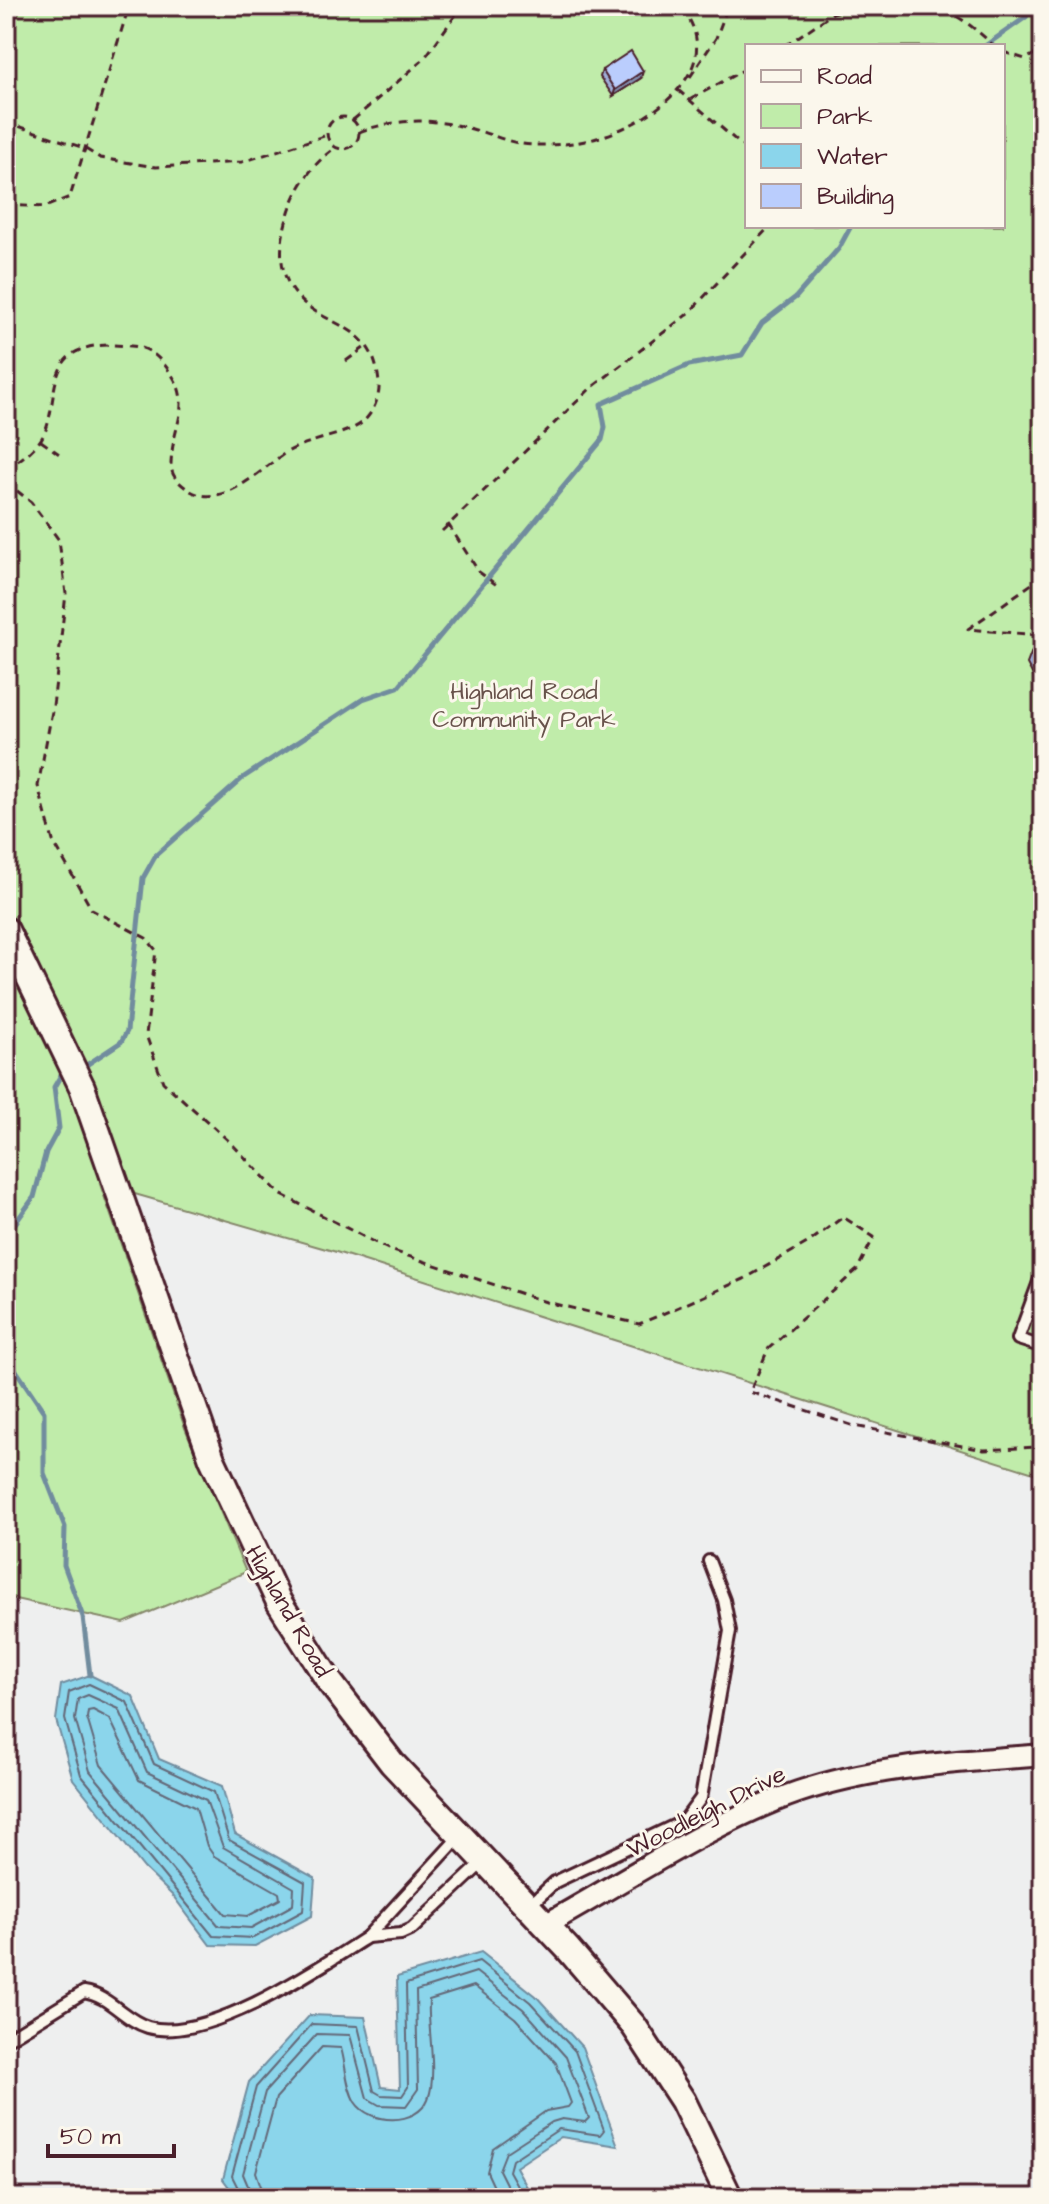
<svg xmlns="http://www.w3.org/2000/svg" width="1049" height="2204" font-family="'Architects Daughter',sans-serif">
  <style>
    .green { fill: #c0ecaa; stroke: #85866a; stroke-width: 2; fill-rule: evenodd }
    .water { fill: #8bd5eb; stroke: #718c9e; stroke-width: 2 }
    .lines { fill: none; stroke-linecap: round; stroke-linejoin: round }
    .shore { stroke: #646878; stroke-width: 2 }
    .stream { stroke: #718c9e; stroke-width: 5 }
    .service-casing { stroke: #4a1f2b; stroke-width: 16 }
    .minor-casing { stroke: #4a1f2b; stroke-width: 26 }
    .tertiary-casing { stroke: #4a1f2b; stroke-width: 30 }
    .path { stroke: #4a1f2b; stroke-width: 3; stroke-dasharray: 8 6; stroke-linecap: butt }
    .service { stroke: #fbf7ec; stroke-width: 10 }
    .minor { stroke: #fbf7ec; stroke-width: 20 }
    .tertiary { stroke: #fbf7ec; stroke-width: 24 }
    .wall { fill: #a0b0da; stroke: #4a1f2b; stroke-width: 2 }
    .shaded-wall { fill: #8290b1; stroke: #4a1f2b; stroke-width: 2 }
    .building { fill: #bacdfd; stroke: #4a1f2b; stroke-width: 2 }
    .labels { text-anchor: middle; stroke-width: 6; stroke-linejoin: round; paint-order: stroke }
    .park-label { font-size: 24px; fill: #68524b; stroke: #fbf7ec }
    .street-label { font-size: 24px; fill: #4a1f2b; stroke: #fbf7ec }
  </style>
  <rect width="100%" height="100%" fill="#eeefef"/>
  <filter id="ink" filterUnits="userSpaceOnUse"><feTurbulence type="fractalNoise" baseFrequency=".0125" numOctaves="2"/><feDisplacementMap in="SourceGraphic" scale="16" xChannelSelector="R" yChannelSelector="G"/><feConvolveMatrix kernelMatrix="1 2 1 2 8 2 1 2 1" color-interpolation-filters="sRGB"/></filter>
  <g filter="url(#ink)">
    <!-- green -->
    <path class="green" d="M6 6H1043V1476L333 1251 100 1184 185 1428 246 1572 124 1623 6 1597ZM747 46H1003V226H747Z"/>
    <!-- water -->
    <g class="water">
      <polygon points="90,1675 133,1696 159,1759 222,1786 235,1834 315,1878 312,1916 255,1946 210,1945 173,1896 144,1868 73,1779 56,1720 61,1685"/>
      <polygon points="481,1952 536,1996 582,2047 618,2146 561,2137 516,2167 533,2198 237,2198 223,2179 249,2082 310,2015 365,2017 381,2087 400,2089 397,1977"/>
    </g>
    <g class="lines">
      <!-- shore -->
      <g class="shore">
        <polygon points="89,1684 127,1702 154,1764 214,1792 229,1840 305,1882 303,1911 253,1938 213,1936 81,1775 65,1719 69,1692"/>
        <polygon points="88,1695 119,1709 147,1772 206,1800 223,1847 294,1888 293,1905 251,1928 219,1926 90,1771 75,1719 78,1699"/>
        <polygon points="93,1710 110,1719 139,1780 196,1808 207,1846 214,1856 279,1893 280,1899 248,1916 225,1914 101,1765 87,1718 88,1711"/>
        <polyline points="243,2198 232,2176 256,2087 312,2024 358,2026 374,2091 381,2095 402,2096 408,2087 406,1984 479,1961 530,2002 575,2051 604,2130 600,2135 559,2129 512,2160 509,2171 524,2198"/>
        <polyline points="253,2198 243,2174 265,2092 317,2034 350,2035 367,2098 379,2105 406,2106 418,2089 416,1991 476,1972 523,2009 566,2057 589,2118 585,2122 562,2119 552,2122 506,2152 499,2170 513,2198"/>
        <path d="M265 2198 256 2172 276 2098 322 2047 341 2048C346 2065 346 2087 355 2102 370 2125 417 2126 428 2099 438 2075 427 2027 429 2000L474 1986 515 2018 556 2063 571 2103 568 2107 546 2111 493 2148 487 2172 499 2198"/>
      </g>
      <!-- stream -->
      <g class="stream">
        <polyline points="985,46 1026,17 1032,6"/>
        <polyline points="88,1064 121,1042 127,1031 143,878 156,855 244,777 363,699 398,687 602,440 605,427 601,404 689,365 742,355 762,323 796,297 839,248 851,226"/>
        <polyline points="6,1236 34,1197 46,1152 59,1128 54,1087 61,1075"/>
        <polyline points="6,1348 13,1366 44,1412 44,1473 65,1527 64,1565 83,1617 90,1675"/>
      </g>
      <!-- service casing -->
      <g class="service-casing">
        <g id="service">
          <polyline points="1043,1271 1018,1339 1043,1347"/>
          <polyline points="459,1837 367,1937 401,1934 412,1929 483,1862"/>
          <polyline points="529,1906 555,1882 684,1821 701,1798 730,1631 724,1600 709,1561"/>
          <path d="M6 2040 84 1992C110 1996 124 2020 148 2027 206 2044 319 1968 367 1937"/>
        </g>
      </g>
      <!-- minor casing -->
      <g class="minor-casing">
        <path id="minor" d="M545 1925C623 1882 714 1821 798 1792 877 1765 960 1762 1043 1755"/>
      </g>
      <!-- tertiary casing -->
      <g class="tertiary-casing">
        <polyline id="tertiary" points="6,930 82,1087 212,1459 279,1602 329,1681 392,1763 568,1949 634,2026 683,2101 730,2198"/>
      </g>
      <!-- path -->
      <g class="path">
        <polyline points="708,6 726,12"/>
        <path d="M931 6C955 11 976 29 994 46"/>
        <polyline points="785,46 833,13 859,6"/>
        <polyline points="1003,52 1025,59 1043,50"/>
        <polyline points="690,77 716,38 728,6"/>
        <polyline points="678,90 747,150"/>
        <polyline points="691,99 747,68"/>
        <circle cx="343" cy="133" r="16"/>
        <polyline points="353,120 424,59 462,6"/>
        <polyline points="6,122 84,148 100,158 156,167 242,162 327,135"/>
        <path d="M359 132C397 118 433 118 472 129 495 135 512 145 536 145 557 145 577 144 597 138 650 123 732 68 680 6"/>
        <polyline points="6,205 45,207 70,197 129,6"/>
        <polyline points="346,361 368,345"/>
        <polyline points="41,441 62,456"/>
        <path d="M6 469C18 461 30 453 39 442 59 418 45 365 78 351 94 343 114 345 131 346 145 347 153 352 162 362 198 402 172 421 171 464 171 475 177 481 186 488 218 512 256 474 281 456 305 438 347 437 364 421 374 411 380 397 379 383 373 315 316 331 290 286 277 264 281 238 288 215 296 188 312 164 336 147"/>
        <polyline points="6,482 31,502 59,540 66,594 53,706 38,786 53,841 92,910 146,938 156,950 146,1035 163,1082 230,1142 280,1194 390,1250 546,1302 639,1324 744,1279 809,1242 843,1217 874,1237 857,1270 768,1349 750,1392 854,1426 984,1450 1037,1447 1043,1441"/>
        <polyline points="448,524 479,572 498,586"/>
        <polyline points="442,531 590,389 689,313 770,226"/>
        <polyline points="1038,635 968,629 1043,576"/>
      </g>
      <!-- service -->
      <use href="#service" class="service"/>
      <!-- minor -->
      <use href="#minor" class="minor"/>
      <!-- tertiary -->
      <use href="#tertiary" class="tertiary"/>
    </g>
    <!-- wall -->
    <g class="wall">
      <polygon points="602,70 641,78 613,96 600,77"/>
      <polygon points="1043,644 1043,686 1037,683 1027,664 1032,651"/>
    </g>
    <!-- shaded-wall -->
    <polygon class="shaded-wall" points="643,71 641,78 613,96 615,90"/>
    <!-- building -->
    <g class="building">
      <polygon points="631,51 643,71 615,90 602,70"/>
      <polygon points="1043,644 1043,670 1032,651"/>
    </g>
  </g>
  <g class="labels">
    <!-- park labels -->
    <g class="park-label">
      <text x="524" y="699">Highland Road<tspan x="524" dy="28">Community Park</tspan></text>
    </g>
    <!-- street labels -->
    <g class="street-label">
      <text transform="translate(289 1611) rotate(60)" y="8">Highland Road</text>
      <text transform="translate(706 1811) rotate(-27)" y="8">Woodleigh Drive</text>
    </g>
  </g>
  <!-- margin -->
  <rect width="1049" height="2204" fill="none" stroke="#fbf7ec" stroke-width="32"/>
  <rect x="16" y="16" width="1017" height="2172" fill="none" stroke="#4a1f2b" stroke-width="3" filter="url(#ink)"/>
  <!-- legend -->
  <rect x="745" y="44" width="260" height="184" fill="#fbf7ec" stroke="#b4a19f" stroke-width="2"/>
  <rect x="761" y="70" width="40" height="12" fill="#fbf7ec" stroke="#b4a19f" stroke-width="2"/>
  <text x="817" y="84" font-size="24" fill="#4a1f2b">Road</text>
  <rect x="761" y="104" width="40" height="24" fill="#c0ecaa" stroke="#b4a19f" stroke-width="2"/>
  <text x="817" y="124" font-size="24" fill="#4a1f2b">Park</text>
  <rect x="761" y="144" width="40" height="24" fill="#8bd5eb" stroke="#b4a19f" stroke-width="2"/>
  <text x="817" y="164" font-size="24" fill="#4a1f2b">Water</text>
  <rect x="761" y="184" width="40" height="24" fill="#bacdfd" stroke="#b4a19f" stroke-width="2"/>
  <text x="817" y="204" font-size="24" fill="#4a1f2b">Building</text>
  <!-- scale -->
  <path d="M48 2144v12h126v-12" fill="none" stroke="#4a1f2b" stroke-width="4"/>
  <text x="60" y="2144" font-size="24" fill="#4a1f2b" stroke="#fbf7ec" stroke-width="6" paint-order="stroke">50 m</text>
</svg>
